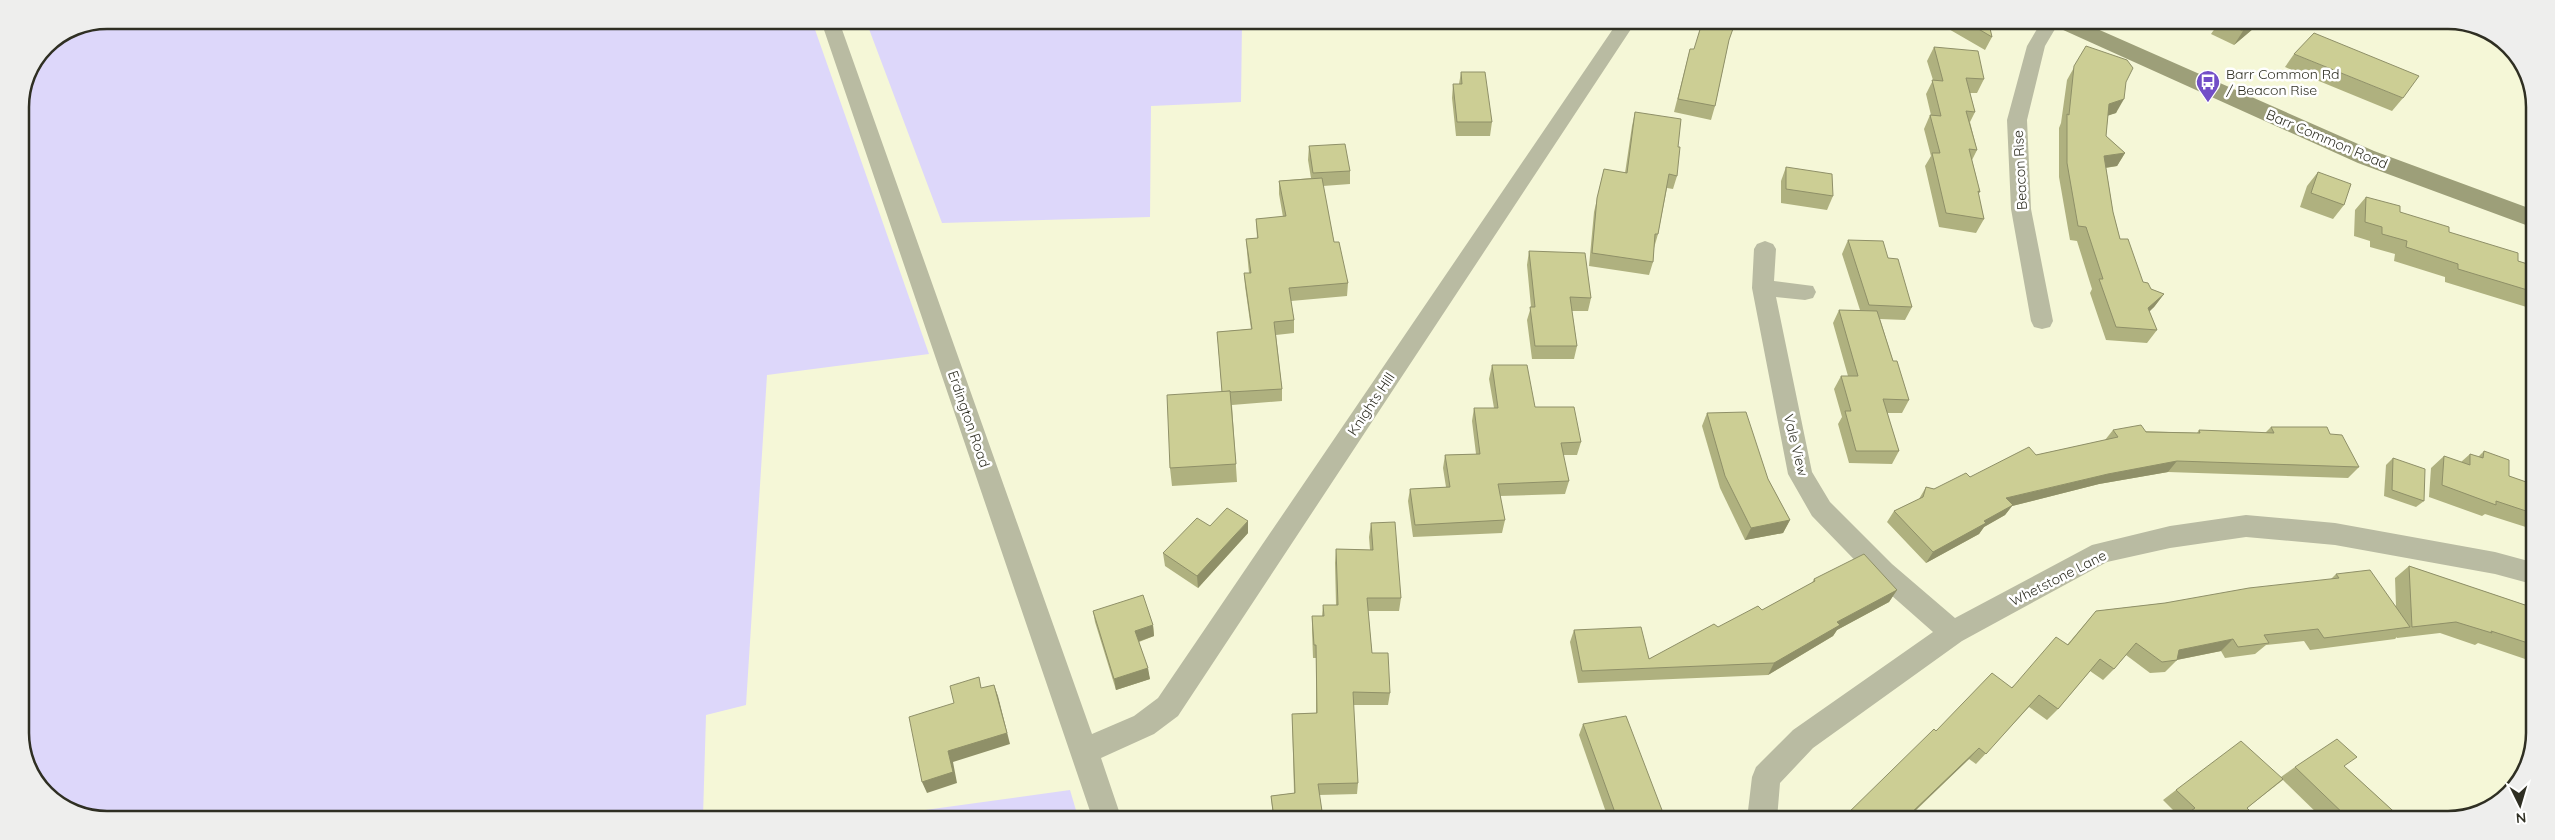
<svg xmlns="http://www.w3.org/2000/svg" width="2555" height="840" font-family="Quicksand,sans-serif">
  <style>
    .green { fill: #ddd7fa }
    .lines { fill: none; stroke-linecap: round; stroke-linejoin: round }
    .minor { fill: #b9bba2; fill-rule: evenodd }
    .secondary { fill: #9d9f79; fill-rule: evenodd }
    .wall { fill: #afb17f }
    .shaded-wall { fill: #8f9068 }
    .building { fill: #ccce94; stroke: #8f9068 }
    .labels { text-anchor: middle; stroke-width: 5; stroke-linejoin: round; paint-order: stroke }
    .poi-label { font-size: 14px; fill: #2f2f23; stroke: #fff; text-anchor: start }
    .street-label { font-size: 14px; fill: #2f2f23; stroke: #fff }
    .rim { fill: none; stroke: #2f2f23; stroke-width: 2.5 }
  </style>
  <rect width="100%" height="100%" fill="#f5f7d7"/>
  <!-- green -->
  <g class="green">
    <polygon points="107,20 812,21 929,354 767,375 746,705 706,715 703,817 79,815 38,786 20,739 20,102 46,45 74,27"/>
    <polygon points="866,21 1242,22 1241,102 1151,106 1150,217 942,223"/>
    <polygon points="1070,790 1078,817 874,817"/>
  </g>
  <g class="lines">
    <!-- minor -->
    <g class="minor">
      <polygon points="821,21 839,21 1092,734 1134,716 1158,698 1617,23 1635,23 1178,716 1154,734 1101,758 1121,817 1092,817"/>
      <polygon points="2040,24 2058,24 2045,46 2027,120 2031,209 2053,321 2050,327 2042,329 2034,327 2031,321 2011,209 2007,120 2027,46"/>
      <polygon points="1765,241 1773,244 1776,249 1774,281 1813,286 1816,292 1813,298 1805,300 1776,297 1812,472 1830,502 1892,564 1955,618 2092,545 2170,526 2246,515 2335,523 2495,552 2532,562 2532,584 2495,574 2335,545 2246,537 2170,548 2107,562 1962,641 1813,748 1780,783 1777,819 1747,819 1752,777 1756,767 1793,730 1933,632 1874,580 1812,516 1788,474 1752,288 1754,249 1757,244"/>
    </g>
    <!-- secondary -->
    <polygon class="secondary" points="2058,24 2086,24 2374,151 2534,210 2534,228 2358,163 2061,29"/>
  </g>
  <!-- wall -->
  <g class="wall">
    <polygon points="1940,24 1990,24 1989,25 1992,37 1985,50"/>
    <polygon points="2218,24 2257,24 2254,28 2234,45 2211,34"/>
    <polygon points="1729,40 1715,106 1711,120 1674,112 1690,49 1694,49"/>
    <polygon points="2086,46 2126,82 2116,113 2108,115 2106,136 2125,153 2117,166 2106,168 2113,212 2120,239 2143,282 2151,289 2164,294 2154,307 2149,311 2157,330 2147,343 2106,340 2090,293 2092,289 2077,241 2070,240 2059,177 2059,128 2061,123 2067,80"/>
    <polygon points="1934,47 1984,79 1977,93 1970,93 1975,112 1970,122 1977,150 1972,160 1980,192 1978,194 1984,219 1976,233 1939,227 1925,166 1931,156 1924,129 1930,115 1931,115 1926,94 1933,80 1927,61"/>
    <polygon points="2294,54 2403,98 2392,111 2285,67"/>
    <polygon points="1461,72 1492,122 1490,136 1456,136 1452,98 1453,84 1459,84"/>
    <polygon points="1635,112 1678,147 1677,176 1673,189 1667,188 1658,234 1654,248 1653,262 1649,275 1589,266 1594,212 1604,169 1625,173 1632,126"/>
    <polygon points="1309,146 1350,171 1350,184 1323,186 1334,242 1348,283 1347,296 1291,301 1294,320 1294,333 1276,335 1282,389 1282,401 1232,405 1237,482 1172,486 1170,468 1222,392 1217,332 1251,329 1245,286 1244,273 1249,273 1247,252 1246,239 1257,238 1256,219 1283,217 1279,194 1279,181 1311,178 1308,160"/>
    <polygon points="1786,167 1833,196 1827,210 1781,203 1781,181"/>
    <polygon points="2318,172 2344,205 2333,219 2300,207 2307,186"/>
    <polygon points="2366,197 2400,212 2518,261 2534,266 2533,309 2445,282 2445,277 2394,261 2395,254 2370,247 2370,241 2354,236 2355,210"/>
    <polygon points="1848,240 1888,258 1912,307 1905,320 1880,319 1893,361 1909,400 1902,413 1887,413 1899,451 1892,464 1849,463 1838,424 1842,417 1834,389 1841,376 1848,376 1833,323 1839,310 1860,310 1842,254"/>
    <polygon points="1529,251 1591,298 1588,311 1572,311 1577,346 1574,359 1532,359 1527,320 1531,307 1527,265"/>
    <polygon points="1492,365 1535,407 1581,442 1577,455 1563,455 1569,481 1565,494 1500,496 1505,520 1502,533 1413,537 1408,501 1410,489 1446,487 1443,468 1445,455 1476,454 1472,421 1474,408 1494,408 1489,379"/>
    <polygon points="1707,413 1768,479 1790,520 1783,533 1745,540 1720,488 1702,426"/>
    <polygon points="2271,427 2330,434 2359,467 2348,478 2168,472 2099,484 2012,506 2005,515 1984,527 1979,534 1926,563 1887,522 1894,511 1919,499 1926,487 1934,489 2036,455 2105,440 2113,430 2197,433 2199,430 2265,433"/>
    <polygon points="2484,451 2509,476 2532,484 2532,529 2485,514 2482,516 2429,497 2431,468 2444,456 2461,462 2470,454 2478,457"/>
    <polygon points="2393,458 2424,501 2416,507 2384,496 2386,465"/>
    <polygon points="1371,523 1401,598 1399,611 1368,611 1372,653 1390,693 1388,705 1353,705 1358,783 1357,794 1319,795 1323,818 1273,818 1271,796 1294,793 1292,714 1316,713 1316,658 1313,658 1312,630 1312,616 1322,616 1323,605 1336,605 1335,563 1336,549 1370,550 1369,537"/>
    <polygon points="1210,526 1248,533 1198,588 1165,566 1163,553"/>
    <polygon points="2409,566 2531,607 2531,661 2478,643 2475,645 2440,633 2397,638 2397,637 2395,639 2310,650 2304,641 2266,645 2255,654 2225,658 2221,651 2177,660 2165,672 2150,673 2126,655 2114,669 2103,680 2090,671 2058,709 2047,720 2029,707 1976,764 1969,759 1908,818 1842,819 1936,731 2012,687 2067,645 2096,611 2165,603 2330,580 2336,574 2396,606 2395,578"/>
    <polygon points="1814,579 1897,590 1889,602 1837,630 1833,636 1768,675 1578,683 1570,642 1574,630 1649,659 1762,610 1812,583"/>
    <polygon points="1093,611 1153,625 1154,636 1139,642 1150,679 1116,690 1095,622"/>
    <polygon points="1583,724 1665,818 1608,818 1579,735"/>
    <polygon points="2344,766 2403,820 2324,820 2283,780 2247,808 2181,818 2163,800 2176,790 2281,777 2295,767"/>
  </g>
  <!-- shaded-wall -->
  <g class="shaded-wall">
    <polygon points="2251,24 2257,24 2254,28 2234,45 2243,31"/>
    <polygon points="2124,99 2116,113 2101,118 2109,104"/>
    <polygon points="2125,153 2117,166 2095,169 2104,156"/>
    <polygon points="2164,294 2154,307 2139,322 2148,308"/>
    <polygon points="2177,461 2168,472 2099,484 2012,506 2005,515 1984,527 1979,534 1926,563 1933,552 1984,521 2006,498 2108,474"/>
    <polygon points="1790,520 1783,533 1745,540 1751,528"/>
    <polygon points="1248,521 1248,533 1198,588 1197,576"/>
    <polygon points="1897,590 1889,602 1837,630 1833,636 1768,675 1774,663 1837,622"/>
    <polygon points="1153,625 1154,636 1137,642 1135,631"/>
    <polygon points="2233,639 2221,651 2171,661 2179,650"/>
    <polygon points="1148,668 1150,679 1116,690 1114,679"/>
    <polygon points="994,685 998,696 1010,744 953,762 957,783 927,793 922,782 948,751"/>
    <polygon points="1979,748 1969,759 1906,819 1905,819"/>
  </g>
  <!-- building -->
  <g class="building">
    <polygon points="1702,23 1735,23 1729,40 1715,106 1678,99 1690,49 1694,49"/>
    <polygon points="1970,24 1989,24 1992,37"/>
    <polygon points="2228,24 2251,24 2243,31"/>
    <polygon points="2314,33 2419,76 2403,98 2294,54"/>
    <polygon points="2086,46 2127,60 2133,68 2126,82 2124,99 2109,104 2106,136 2125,153 2104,156 2113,212 2120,239 2128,239 2143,282 2148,283 2151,289 2164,294 2148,308 2157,330 2116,327 2099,279 2103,279 2086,227 2078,226 2067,163 2067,114 2069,115 2074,66"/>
    <polygon points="1934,47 1978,51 1984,79 1966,78 1975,112 1966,111 1977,150 1969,149 1980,192 1978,191 1984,219 1946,213 1932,153 1940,153 1930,115 1941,116 1932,80 1943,81"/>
    <polygon points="1461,72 1485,72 1492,122 1457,122 1453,84 1462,84"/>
    <polygon points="1635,112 1681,119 1678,147 1680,147 1677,176 1669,174 1658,234 1655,234 1653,262 1592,253 1597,198 1604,169 1627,173"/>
    <polygon points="1345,144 1350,171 1313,173 1309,146"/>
    <polygon points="1786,167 1832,174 1833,196 1786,189"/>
    <polygon points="2318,172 2351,184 2344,205 2311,193"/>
    <polygon points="1322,178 1334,242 1339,242 1348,283 1289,288 1294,320 1274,322 1282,389 1231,392 1230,391 1222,392 1217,332 1252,329 1244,273 1251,273 1246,239 1258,238 1256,219 1286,216 1279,181"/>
    <polygon points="2366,197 2400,206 2400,212 2449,227 2449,232 2518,253 2518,261 2534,266 2534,292 2458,269 2458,264 2406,247 2407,241 2382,234 2382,227 2365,222"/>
    <polygon points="1848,240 1883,241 1888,258 1898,259 1912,307 1869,305"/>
    <polygon points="1529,251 1585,253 1591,298 1570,297 1577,346 1535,346 1530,307 1535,307"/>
    <polygon points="1839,310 1877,311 1893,361 1897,361 1909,400 1883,399 1899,451 1856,451 1845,411 1851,411 1841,376 1858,376"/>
    <polygon points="1492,365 1527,365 1535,407 1574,407 1581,442 1561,443 1569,481 1498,484 1505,520 1415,525 1410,489 1450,487 1445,455 1480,454 1474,408 1498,408"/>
    <polygon points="1230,391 1236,464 1170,468 1167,395"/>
    <polygon points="1746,412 1768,479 1790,520 1751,528 1725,476 1707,413"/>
    <polygon points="2141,425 2146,432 2200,433 2199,430 2274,433 2271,427 2327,427 2330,434 2342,435 2359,467 2177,461 2108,474 2006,498 2013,505 1984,521 1986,523 1933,552 1894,511 1923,497 1926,487 1934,489 1966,473 1970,477 2029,447 2036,455 2118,437 2113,430"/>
    <polygon points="2484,451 2509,460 2509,476 2532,484 2532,513 2496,501 2496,505 2442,485 2444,456 2470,465 2470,454 2483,458"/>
    <polygon points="2393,458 2425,469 2424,501 2392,490"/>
    <polygon points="1227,508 1248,521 1197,576 1163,553 1197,518 1210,526"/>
    <polygon points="1395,522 1401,598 1367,598 1372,653 1388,653 1390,693 1353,692 1358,783 1318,784 1323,818 1274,818 1271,796 1295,793 1292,714 1317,713 1316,645 1314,645 1312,616 1324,616 1323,605 1338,605 1336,549 1373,550 1371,523"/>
    <polygon points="1864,554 1897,590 1837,622 1840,625 1774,663 1582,671 1574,630 1641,627 1649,659 1714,624 1718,627 1758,606 1762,610 1815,581 1814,579"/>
    <polygon points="2409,566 2531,607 2531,644 2491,631 2492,633 2456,622 2412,627"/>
    <polygon points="2370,570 2410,627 2324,638 2318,629 2264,635 2269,643 2238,647 2233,639 2179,650 2177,660 2162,662 2136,643 2114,669 2100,659 2058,709 2039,695 1986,754 1979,748 1907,817 1909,819 1842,819 1934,729 1936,731 1992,673 2012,688 2056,637 2068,645 2096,611 2165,603 2249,588 2339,578 2336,574"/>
    <polygon points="1143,595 1153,625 1135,631 1148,668 1114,679 1093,611"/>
    <polygon points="979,677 981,688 994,685 1007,733 948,751 953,772 922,782 909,717 954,703 950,686"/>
    <polygon points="1626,716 1665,818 1617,818 1583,724"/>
    <polygon points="2337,739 2357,757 2344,766 2403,820 2350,820 2295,767"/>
    <polygon points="2241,741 2283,779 2247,808 2249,810 2236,820 2180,819 2195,808 2176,790"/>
  </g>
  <!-- icons -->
  <defs>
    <g id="bus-pin" transform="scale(1.25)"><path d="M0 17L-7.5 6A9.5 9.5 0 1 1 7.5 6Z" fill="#724ec7" stroke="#fff"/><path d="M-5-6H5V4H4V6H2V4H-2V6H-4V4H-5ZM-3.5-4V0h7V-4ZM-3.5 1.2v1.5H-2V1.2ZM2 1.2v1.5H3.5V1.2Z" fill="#fff"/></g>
  </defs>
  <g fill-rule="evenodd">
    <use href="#bus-pin" x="2208" y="82"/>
  </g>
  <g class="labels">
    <!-- poi labels -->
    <g class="poi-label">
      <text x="2226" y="79">Barr Common Rd<tspan x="2226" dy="16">/ Beacon Rise</tspan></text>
    </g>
    <!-- street labels -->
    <g class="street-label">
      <text transform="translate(2327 139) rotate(23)" y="5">Barr Common Road</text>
      <text transform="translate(2020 170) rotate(-93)" y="5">Beacon Rise</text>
      <text transform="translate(1371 404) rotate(-56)" y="5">Knights Hill</text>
      <text transform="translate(969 419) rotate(71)" y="5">Erdington Road</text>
      <text transform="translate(1796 445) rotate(76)" y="5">Vale View</text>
      <text transform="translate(2058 578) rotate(-27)" y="5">Whetstone Lane</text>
    </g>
  </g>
  <!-- crop -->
  <path d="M0 0H2555V840H0ZM107 29H2448A78 78 0 0 1 2526 107V733A78 78 0 0 1 2448 811H107A78 78 0 0 1 29 733V107A78 78 0 0 1 107 29Z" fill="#eeeeed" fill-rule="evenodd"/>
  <path class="rim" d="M107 29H2448A78 78 0 0 1 2526 107V733A78 78 0 0 1 2448 811H107A78 78 0 0 1 29 733V107A78 78 0 0 1 107 29Z"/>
  <!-- north arrow -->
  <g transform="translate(2520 805) rotate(175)" stroke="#ffffff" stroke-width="4" paint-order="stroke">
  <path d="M0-4L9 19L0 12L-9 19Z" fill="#2f2f23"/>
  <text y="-8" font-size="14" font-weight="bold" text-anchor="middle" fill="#2f2f23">N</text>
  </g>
</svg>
